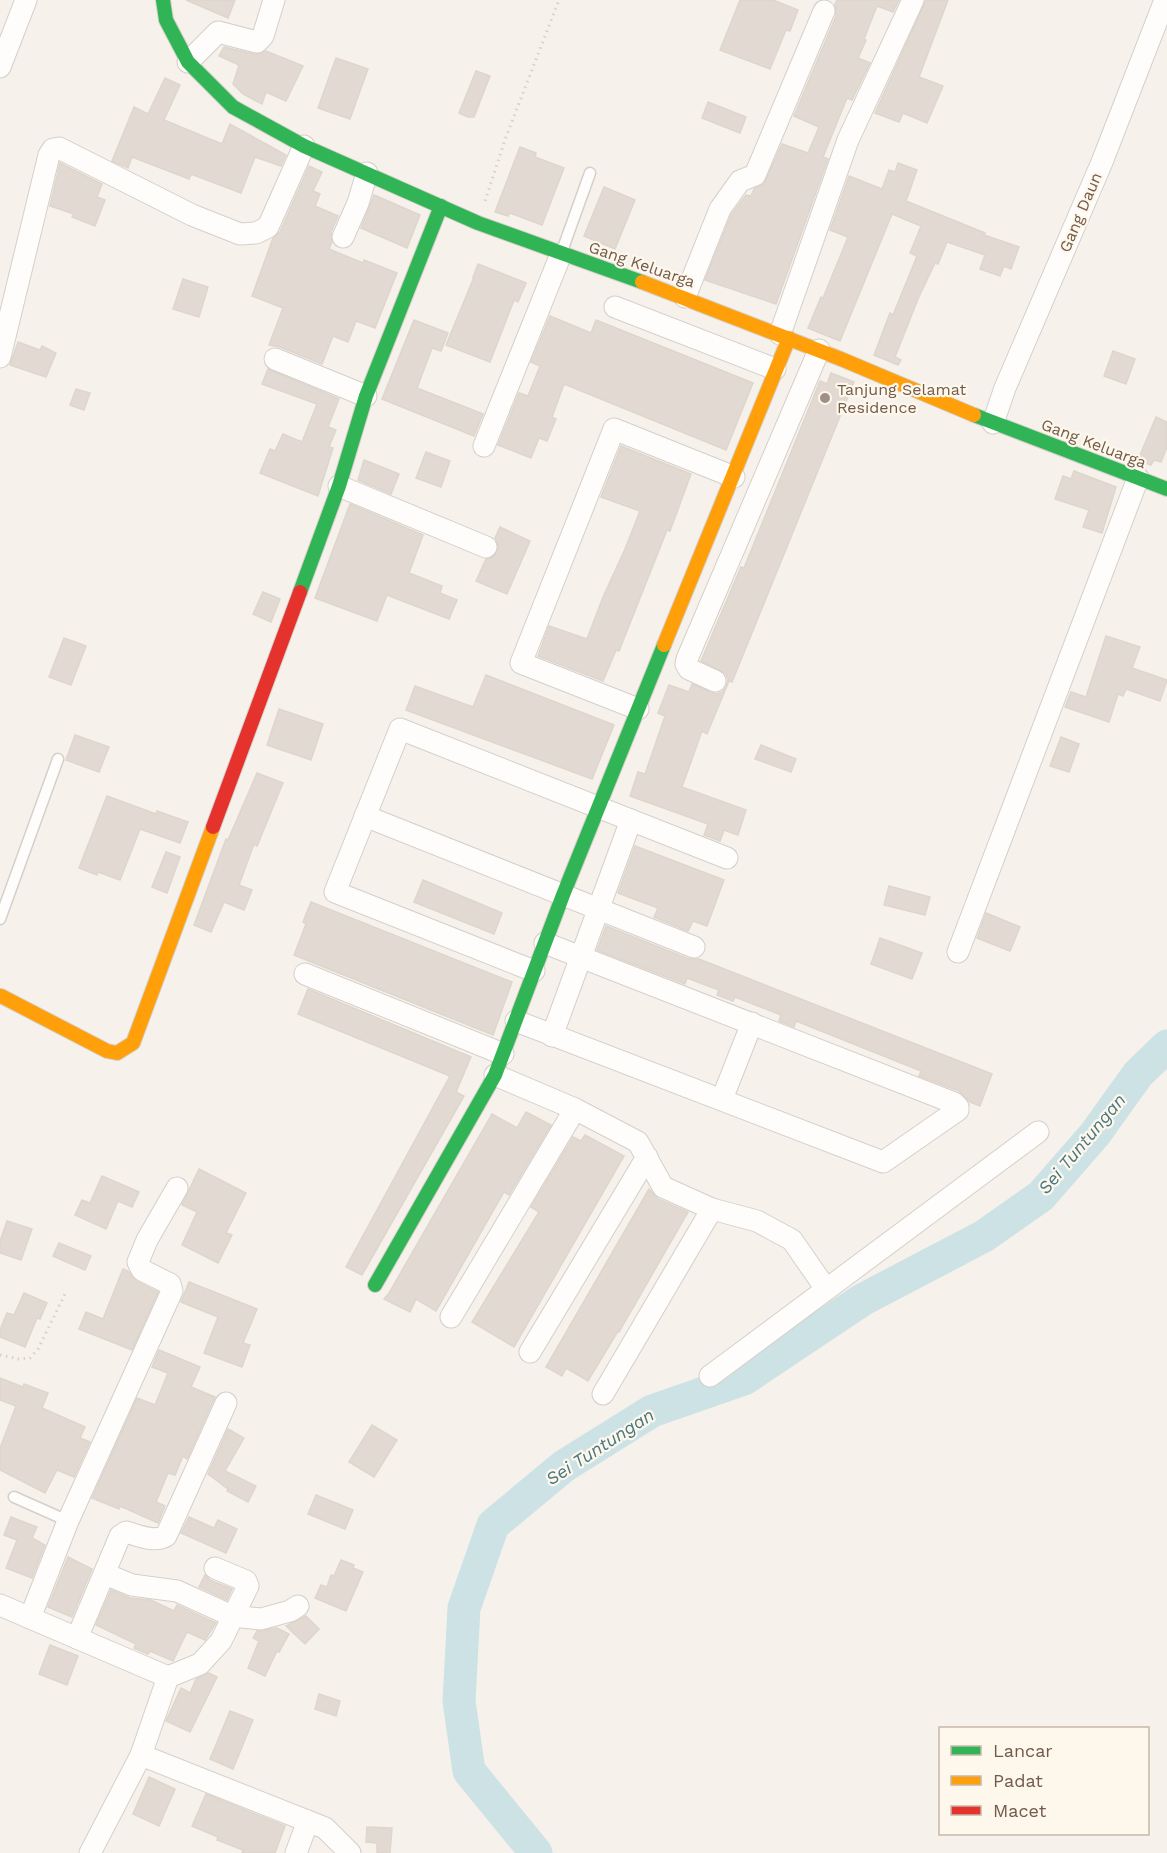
<svg xmlns="http://www.w3.org/2000/svg" width="1167" height="1853" font-family="'Work Sans',sans-serif">
  <style>
    .lines { fill: none; stroke-linecap: round; stroke-linejoin: round }
    .river { stroke: #cde2e5; stroke-width: 33 }
    .building { fill: #e2dad2; stroke: #ded5cd; stroke-width: 1.5 }
    .lane-casing { stroke: #d5cfc9; stroke-width: 13 }
    .street-casing { stroke: #d5cfc9; stroke-width: 23 }
    .fast-casing { stroke: #d5cfc9; stroke-width: 16 }
    .slow-casing { stroke: #d5cfc9; stroke-width: 16 }
    .jam-casing { stroke: #d5cfc9; stroke-width: 16 }
    .path { stroke: #d7d0cb; stroke-width: 3; stroke-dasharray: 1.5 4.5; stroke-linecap: butt }
    .lane { stroke: #fefdfc; stroke-width: 10 }
    .street { stroke: #fefdfc; stroke-width: 21 }
    .fast { stroke: #30b455; stroke-width: 14 }
    .slow { stroke: #ff9f0a; stroke-width: 14 }
    .jam { stroke: #e5322d; stroke-width: 14 }
    .poi-dot { fill: #a09084; stroke: #fef7eb; stroke-width: 2 }
    .labels { text-anchor: middle; stroke-width: 4.5; stroke-linejoin: round; paint-order: stroke }
    .street-label { font-size: 16px; fill: #725b4c; stroke: #fef7eb }
    .poi-label { font-size: 16px; fill: #725b4c; stroke: #fef7eb; text-anchor: start }
    .water-label { font-size: 18px; font-style: italic; fill: #487783; stroke: #fef7eb }
  </style>
  <rect width="100%" height="100%" fill="#f6f2eb"/>
  <g class="lines">
    <!-- river -->
    <polyline class="river" points="536,1853 469,1771 459,1701 464,1608 493,1525 564,1466 652,1411 744,1379 862,1300 984,1236 1041,1196 1095,1134 1138,1074 1167,1046"/>
  </g>
  <!-- building -->
  <g class="building">
    <polygon points="186,0 235,0 228,18"/>
    <polygon points="740,0 773,0 798,10 790,31 786,30 770,69 720,50"/>
    <polygon points="837,0 899,0 893,12 877,6 864,39 866,40 858,58 870,63 852,100 847,98 823,157 828,159 776,304 705,280 731,215 746,195 751,196 754,189 764,184 782,144 808,153 819,127 794,116 836,16 835,4"/>
    <polygon points="926,0 948,0 919,77 943,86 927,123 903,113 899,122 875,113"/>
    <polygon points="224,47 254,54 261,54 266,51 303,66 286,101 266,92 262,104 243,94 233,84 239,65 219,56"/>
    <polygon points="336,58 368,69 350,119 318,108"/>
    <polygon points="476,71 490,76 474,117 468,117 459,113"/>
    <polygon points="165,78 180,85 164,120 222,144 230,124 286,155 281,166 255,157 241,193 191,174 189,179 132,157 128,168 112,161 134,107 148,114"/>
    <polygon points="708,102 746,117 740,133 702,118"/>
    <polygon points="520,147 536,153 535,157 564,168 542,225 510,213 508,216 495,212"/>
    <polygon points="60,163 102,184 97,197 105,200 95,226 72,217 74,214 50,206"/>
    <polygon points="898,163 917,170 906,201 985,233 984,235 1019,247 1011,269 1004,266 1000,276 980,269 985,255 947,242 938,264 935,263 918,299 895,357 901,360 898,365 874,355 890,313 893,315 917,256 910,253 921,226 892,214 840,341 808,328 821,297 823,298 848,237 830,230 849,176 882,189 889,170 895,172"/>
    <polygon points="309,166 322,172 313,191 320,194 315,206 338,216 331,232 332,242 329,249 363,263 364,260 397,273 375,328 356,321 348,342 333,336 322,364 280,347 269,345 283,308 252,296 273,238 280,232"/>
    <polygon points="604,187 635,200 615,249 584,236"/>
    <polygon points="374,195 420,215 407,248 361,228"/>
    <polygon points="478,264 526,283 518,302 514,300 490,362 446,345 474,277 473,277"/>
    <polygon points="183,279 208,287 199,317 173,309"/>
    <polygon points="550,316 591,333 596,320 753,383 726,450 564,384 552,417 556,419 547,441 539,438 531,458 498,445 519,393 528,396 540,366 531,362"/>
    <polygon points="414,320 448,333 441,351 432,348 417,388 483,414 474,436 382,399"/>
    <polygon points="18,342 40,350 42,346 56,353 46,377 10,365"/>
    <polygon points="1113,351 1135,359 1126,384 1104,376"/>
    <polygon points="268,369 339,399 328,427 336,430 329,447 333,448 318,496 260,473 270,449 275,451 283,434 302,442 317,404 262,384"/>
    <polygon points="831,373 854,382 732,682 729,681 707,734 702,731 682,787 746,810 738,835 724,830 720,841 704,835 708,824 630,796 638,772 645,774 665,716 658,713 669,685 689,692 692,684 716,694 722,692 726,687 728,679 725,673 701,661 741,567 744,568 820,381 827,384"/>
    <polygon points="76,389 90,393 84,410 70,405"/>
    <polygon points="1156,417 1167,422 1167,447 1161,462 1154,460 1151,465 1138,460"/>
    <polygon points="621,446 691,474 670,531 667,530 619,651 616,650 603,681 538,656 549,626 587,639 603,597 625,549 640,511 601,497"/>
    <polygon points="426,452 450,461 441,487 416,478"/>
    <polygon points="364,460 399,474 391,494 358,480"/>
    <polygon points="1074,471 1116,487 1102,533 1083,527 1089,510 1055,499 1063,476 1071,479"/>
    <polygon points="350,504 423,535 409,573 442,586 440,593 457,600 449,619 387,595 377,621 315,598"/>
    <polygon points="500,527 530,541 507,594 476,581 486,559 493,557 497,552 498,545 495,538"/>
    <polygon points="263,592 280,599 271,622 253,614"/>
    <polygon points="1106,636 1140,647 1132,668 1167,680 1160,701 1126,689 1123,696 1118,694 1109,722 1065,707 1071,692 1086,697"/>
    <polygon points="64,638 86,646 71,685 49,677"/>
    <polygon points="486,675 614,725 592,779 406,710 415,686 473,707"/>
    <polygon points="279,709 323,724 311,760 267,745"/>
    <polygon points="75,735 109,747 99,772 66,760"/>
    <polygon points="1061,737 1079,744 1069,772 1050,766"/>
    <polygon points="761,745 796,759 791,772 755,759"/>
    <polygon points="257,773 283,783 257,846 254,844 239,885 252,890 244,910 224,902 211,932 194,925 226,839 228,840"/>
    <polygon points="107,796 156,814 157,811 188,822 180,843 140,829 120,880 98,872 97,875 79,868"/>
    <polygon points="635,846 724,880 707,926 693,921 688,931 654,917 658,908 618,893"/>
    <polygon points="166,852 180,857 167,893 152,887"/>
    <polygon points="423,880 502,913 494,934 414,902"/>
    <polygon points="889,886 930,897 925,915 884,905"/>
    <polygon points="311,902 512,982 493,1035 294,955 306,924 303,922"/>
    <polygon points="986,913 1020,927 1010,951 977,938"/>
    <polygon points="606,926 689,959 699,959 992,1074 980,1106 970,1102 959,1091 919,1076 921,1071 796,1021 794,1027 779,1021 781,1015 735,997 733,1001 717,995 719,990 687,978 685,984 597,950"/>
    <polygon points="880,938 922,953 912,979 871,964"/>
    <polygon points="308,989 471,1057 456,1092 464,1096 362,1275 346,1267 450,1076 298,1014"/>
    <polygon points="526,1112 551,1125 509,1195 504,1192 436,1311 416,1299 410,1312 384,1299 389,1293 492,1114 517,1128"/>
    <polygon points="585,1135 624,1156 514,1347 472,1322 539,1212 531,1207 573,1137 581,1141"/>
    <polygon points="199,1169 246,1193 226,1233 232,1235 218,1263 182,1245 197,1212 182,1205"/>
    <polygon points="102,1176 139,1192 132,1207 118,1201 106,1229 75,1215 82,1200 90,1203"/>
    <polygon points="649,1189 658,1199 688,1212 619,1332 618,1331 588,1381 566,1368 562,1376 546,1367"/>
    <polygon points="7,1221 32,1229 21,1260 0,1253 0,1241"/>
    <polygon points="59,1243 91,1256 85,1270 53,1256"/>
    <polygon points="123,1269 128,1271 136,1281 158,1292 132,1350 79,1329 86,1312 103,1319"/>
    <polygon points="189,1282 257,1309 243,1343 250,1345 242,1367 204,1353 218,1317 181,1302"/>
    <polygon points="24,1293 47,1303 40,1319 37,1318 25,1347 0,1337 0,1330 7,1313 14,1315"/>
    <polygon points="159,1350 200,1367 191,1387 215,1397 187,1459 183,1456 175,1475 168,1473 156,1502 165,1506 158,1523 120,1506 119,1509 92,1498 137,1398 155,1405 168,1373 152,1367"/>
    <polygon points="0,1378 23,1387 24,1384 48,1393 42,1408 85,1427 80,1438 90,1442 74,1477 57,1470 45,1493 0,1470 0,1448 16,1406 0,1400"/>
    <polygon points="372,1425 397,1440 374,1477 349,1462"/>
    <polygon points="228,1429 244,1438 225,1471 256,1486 248,1502 227,1491 228,1489 208,1474"/>
    <polygon points="316,1495 353,1510 345,1529 308,1514"/>
    <polygon points="11,1517 37,1527 32,1538 45,1545 32,1578 6,1568 17,1540 4,1535"/>
    <polygon points="189,1517 214,1528 218,1520 237,1529 226,1553 181,1533"/>
    <polygon points="68,1557 92,1569 72,1617 48,1607"/>
    <polygon points="341,1560 354,1565 353,1568 363,1572 346,1611 315,1598 321,1585 327,1587 331,1575 334,1576"/>
    <polygon points="205,1575 210,1580 232,1589 227,1600 199,1587"/>
    <polygon points="111,1590 130,1598 151,1600 174,1611 177,1605 216,1623 205,1640 187,1632 173,1661 150,1651 148,1654 134,1648 136,1644 96,1625"/>
    <polygon points="306,1616 319,1629 305,1644 286,1626"/>
    <polygon points="277,1628 289,1634 279,1652 277,1651 265,1676 248,1668 259,1641 253,1638 257,1631"/>
    <polygon points="50,1645 78,1656 67,1685 39,1674"/>
    <polygon points="209,1673 217,1677 190,1732 166,1721 181,1688 190,1693 196,1679"/>
    <polygon points="319,1694 340,1701 336,1716 315,1709"/>
    <polygon points="230,1711 253,1720 233,1769 210,1759"/>
    <polygon points="149,1777 175,1789 159,1826 133,1814"/>
    <polygon points="206,1794 285,1826 275,1853 242,1853 243,1850 217,1840 218,1837 192,1826"/>
    <polygon points="367,1827 392,1828 390,1853 377,1853 377,1843 366,1842"/>
  </g>
  <g class="lines">
    <!-- lane casing -->
    <g class="lane-casing">
      <g id="lane">
        <polyline points="562,251 590,173"/>
        <polyline points="0,919 58,759"/>
        <polyline points="14,1497 68,1521"/>
      </g>
    </g>
    <!-- street casing -->
    <g class="street-casing">
      <g id="street">
        <polyline points="188,62 218,32 257,42 263,36 274,0"/>
        <polyline points="0,67 26,0"/>
        <polyline points="343,237 358,203 367,173"/>
        <polyline points="685,297 720,209 740,181 755,175 824,11"/>
        <polyline points="615,307 775,369"/>
        <polyline points="780,334 848,140 913,0"/>
        <polyline points="0,357 49,155 53,149 59,148 192,215 240,234 256,233 268,227 304,146"/>
        <polyline points="275,359 366,396"/>
        <polyline points="993,423 1005,388 1102,162 1165,0"/>
        <polyline points="484,446 561,254"/>
        <polyline points="339,486 486,547"/>
        <polyline points="715,681 689,669 686,664 687,659 819,350"/>
        <polyline points="638,709 521,663 614,429 734,477"/>
        <polyline points="365,816 694,947"/>
        <polyline points="958,952 1138,478"/>
        <polyline points="534,971 335,892 400,729 727,858"/>
        <polyline points="305,974 503,1054"/>
        <polyline points="516,1021 883,1162 958,1110 958,1107 954,1103 545,943"/>
        <polyline points="552,1036 631,820"/>
        <polyline points="722,1099 752,1023"/>
        <polyline points="575,1109 638,1142 663,1187 712,1209 603,1394"/>
        <polyline points="712,1209 757,1221 792,1240 826,1289"/>
        <polyline points="451,1317 575,1109 495,1075"/>
        <polyline points="530,1352 647,1157"/>
        <polyline points="710,1376 1038,1132"/>
        <polyline points="105,1574 132,1585 177,1591 232,1616 261,1619 290,1611 298,1606"/>
        <polyline points="0,1605 168,1677"/>
        <polyline points="30,1618 68,1521 172,1291 170,1284 142,1270 138,1262 147,1240 177,1188"/>
        <path d="M77 1638 120 1536 126 1532C138 1535 154 1543 166 1536L226 1403"/>
        <polyline points="168,1677 200,1664 221,1641 248,1586 246,1581 215,1568"/>
        <polyline points="141,1755 325,1828 350,1853"/>
        <polyline points="90,1853 141,1755 168,1677"/>
        <polyline points="296,1853 308,1821"/>
      </g>
    </g>
    <!-- fast casing -->
    <g class="fast-casing">
      <g id="fast">
        <polyline points="163,0 166,20 188,62 233,107 304,146 478,223 642,282"/>
        <polyline points="974,415 1167,489"/>
        <polyline points="300,592 339,486 366,396 441,206"/>
        <polyline points="375,1285 495,1075 563,895 664,645"/>
      </g>
    </g>
    <!-- slow casing -->
    <g class="slow-casing">
      <g id="slow">
        <polyline points="642,282 841,359 974,415"/>
        <polyline points="664,645 789,338"/>
        <polyline points="1,996 107,1051 117,1053 133,1043 213,827"/>
      </g>
    </g>
    <!-- jam casing -->
    <g class="jam-casing">
      <polyline id="jam" points="213,827 300,592"/>
    </g>
    <!-- path -->
    <g class="path">
      <polyline points="485,201 506,137 559,0"/>
      <polyline points="0,1355 19,1359 30,1358 38,1349 65,1294"/>
    </g>
    <!-- lane -->
    <use href="#lane" class="lane"/>
    <!-- street -->
    <use href="#street" class="street"/>
    <!-- fast -->
    <use href="#fast" class="fast"/>
    <!-- slow -->
    <use href="#slow" class="slow"/>
    <!-- jam -->
    <use href="#jam" class="jam"/>
  </g>
  <!-- markers -->
  <circle class="poi-dot" cx="825" cy="398" r="6"/>
  <g class="labels">
    <!-- street labels -->
    <g class="street-label">
      <text transform="translate(1080 212) rotate(-67)" y="6">Gang Daun</text>
      <text transform="translate(642 264) rotate(19)" y="6">Gang Keluarga</text>
      <text transform="translate(1094 443) rotate(21)" y="6">Gang Keluarga</text>
    </g>
    <!-- poi labels -->
    <g class="poi-label">
      <text x="837" y="395">Tanjung Selamat<tspan x="837" dy="18">Residence</tspan></text>
    </g>
    <!-- water labels -->
    <g class="water-label">
      <text transform="translate(1082 1144) rotate(-50)" y="6">Sei Tuntungan</text>
      <text transform="translate(600 1447) rotate(-33)" y="6">Sei Tuntungan</text>
    </g>
  </g>
  <!-- legend -->
  <rect x="939" y="1727" width="210" height="108" fill="#fef7eb" stroke="#c6b9ab" stroke-width="1.5"/>
  <rect x="951" y="1746" width="30" height="9" fill="#30b455" stroke="#c6b9ab" stroke-width="1.5"/>
  <text x="993" y="1757" font-size="18" fill="#725b4c">Lancar</text>
  <rect x="951" y="1776" width="30" height="9" fill="#ff9f0a" stroke="#c6b9ab" stroke-width="1.5"/>
  <text x="993" y="1787" font-size="18" fill="#725b4c">Padat</text>
  <rect x="951" y="1806" width="30" height="9" fill="#e5322d" stroke="#c6b9ab" stroke-width="1.5"/>
  <text x="993" y="1817" font-size="18" fill="#725b4c">Macet</text>
</svg>
